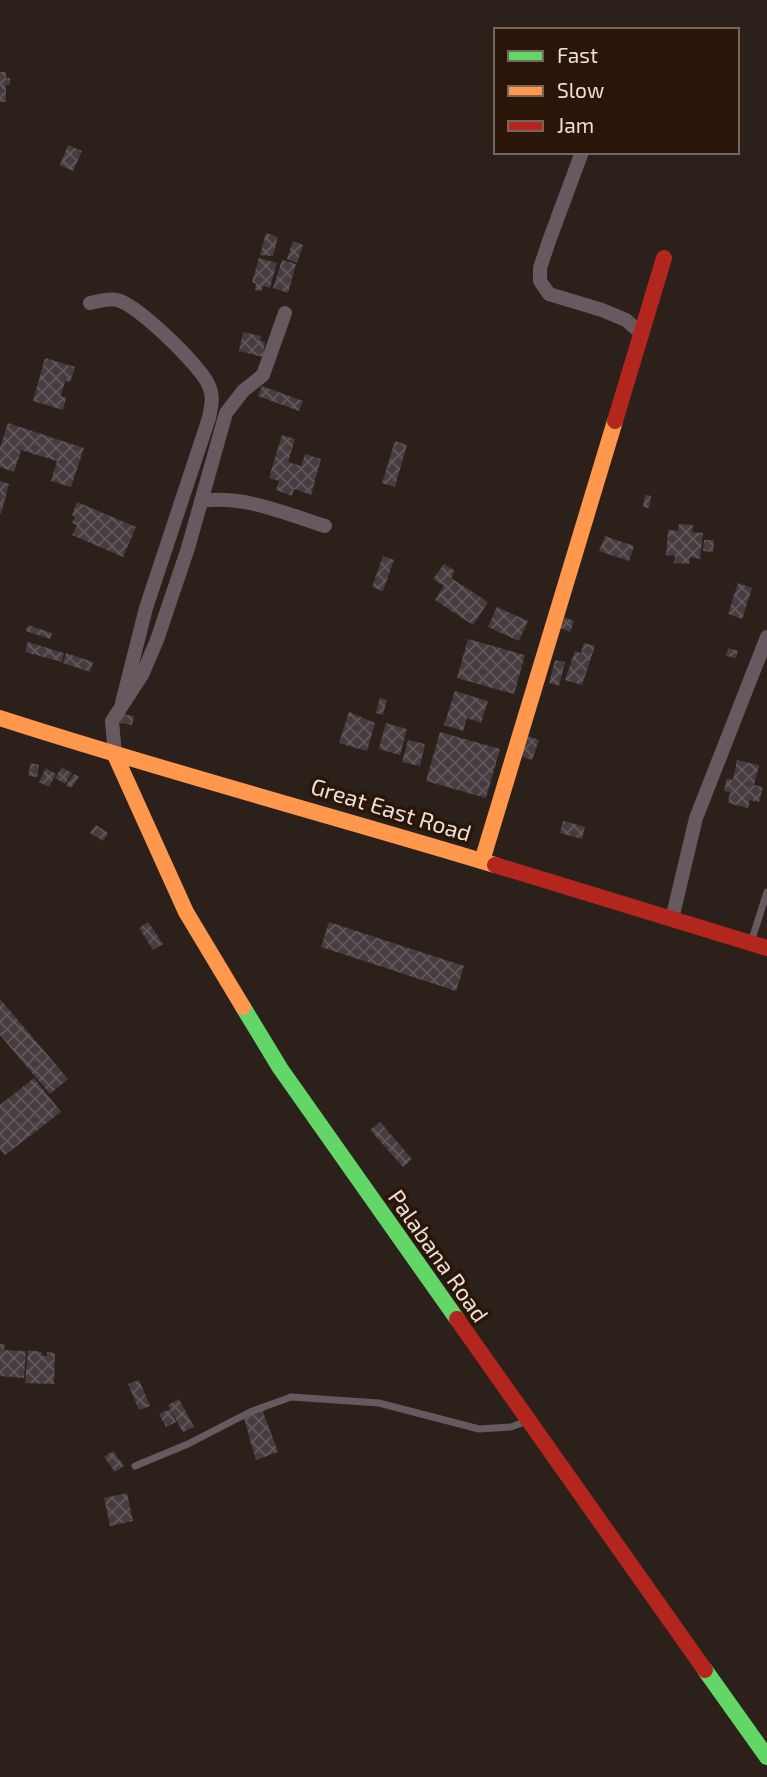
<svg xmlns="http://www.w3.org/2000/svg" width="767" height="1777" font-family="'Exo 2',sans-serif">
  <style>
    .building { fill: url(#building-cross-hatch) }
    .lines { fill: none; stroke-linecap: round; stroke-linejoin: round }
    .lane { stroke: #66595f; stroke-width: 7 }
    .street { stroke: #66595f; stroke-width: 14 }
    .fast { stroke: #63d668; stroke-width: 16 }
    .slow { stroke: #ff974d; stroke-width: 16 }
    .jam { stroke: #b3261e; stroke-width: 16 }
    .labels { text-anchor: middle; stroke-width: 7; stroke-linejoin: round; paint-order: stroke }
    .street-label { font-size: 23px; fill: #eddfd7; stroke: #291608 }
  </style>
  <defs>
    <pattern id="building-cross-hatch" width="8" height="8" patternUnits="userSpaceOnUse" patternTransform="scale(1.75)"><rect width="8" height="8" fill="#473c40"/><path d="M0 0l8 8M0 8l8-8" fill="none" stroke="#62585b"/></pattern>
  </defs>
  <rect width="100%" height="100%" fill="#2b201a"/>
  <!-- building -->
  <g class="building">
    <polygon points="0,72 6,72 6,78 10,78 10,85 6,85 6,102 0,102"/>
    <polygon points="68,145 82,151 73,171 60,165"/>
    <polygon points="266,233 278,237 273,256 260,255"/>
    <polygon points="293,241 303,245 297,263 287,259"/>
    <polygon points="259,258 277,263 270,288 263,286 261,291 255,290 256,284 252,282"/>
    <polygon points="282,260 296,264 288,293 273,288"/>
    <polygon points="243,332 261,336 260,341 265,342 263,357 239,351"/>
    <polygon points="45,358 75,367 70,382 65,381 61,396 66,398 63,410 33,401"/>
    <polygon points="262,386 303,401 299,411 258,396"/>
    <polygon points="8,423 84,448 71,487 51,481 57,461 21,450 14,472 0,467 0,448"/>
    <polygon points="282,435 295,439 288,462 301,466 305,454 321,459 311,495 294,489 292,496 276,490 279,481 269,478"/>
    <polygon points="395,441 407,445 395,487 382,483"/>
    <polygon points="0,481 9,484 1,514 0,514"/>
    <polygon points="645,495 651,496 649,508 643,507"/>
    <polygon points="77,502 136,527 123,557 72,535 77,525 72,523 75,517 72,515"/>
    <polygon points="679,524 693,525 692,532 703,533 700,559 690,557 689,564 674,563 675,556 666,555 668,530 678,531"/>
    <polygon points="605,536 634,546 629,561 599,551"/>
    <polygon points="704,540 714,540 713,552 703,551"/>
    <polygon points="383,556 394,560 383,591 372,587"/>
    <polygon points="444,564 455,571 451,578 488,602 473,625 435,600 444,586 433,579"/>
    <polygon points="738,583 752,588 742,619 728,614"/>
    <polygon points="497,607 528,621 519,641 488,627"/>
    <polygon points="565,617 574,621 570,632 560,628"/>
    <polygon points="28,625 52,633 50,639 26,631"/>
    <polygon points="468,639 525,655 514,694 457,678"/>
    <polygon points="28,642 64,653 62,662 25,652"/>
    <polygon points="584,643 595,646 582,685 565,680 575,651 581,653"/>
    <polygon points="728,648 738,651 736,658 726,656"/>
    <polygon points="66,653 93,662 90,672 63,663"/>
    <polygon points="555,660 565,662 559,686 549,683"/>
    <polygon points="455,691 488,701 481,723 467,718 463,731 444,725"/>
    <polygon points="380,698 387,700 383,715 376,713"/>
    <polygon points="349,712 375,723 367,751 339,743"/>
    <polygon points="122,714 134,716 132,725 120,723"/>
    <polygon points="386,723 407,729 400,755 379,749"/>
    <polygon points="440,732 500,749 486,798 426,781"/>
    <polygon points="528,736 539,740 532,760 521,756"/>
    <polygon points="408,740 425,744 420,766 402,762"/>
    <polygon points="737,760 759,765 754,785 763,787 759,802 750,800 748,808 728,803 730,792 724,791 727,778 733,780"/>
    <polygon points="31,763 39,765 37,777 28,776"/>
    <polygon points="62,767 72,773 65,784 55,778"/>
    <polygon points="46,768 56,774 49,787 39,782"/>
    <polygon points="74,774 79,777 71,788 66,785"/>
    <polygon points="563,821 585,827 582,839 560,833"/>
    <polygon points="96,825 108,833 103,841 90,833"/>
    <polygon points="148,922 163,944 153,950 139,928"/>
    <polygon points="329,922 464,966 456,991 321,947"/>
    <polygon points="0,999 68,1079 50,1094 0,1035"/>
    <polygon points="34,1078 61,1112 5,1155 0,1149 0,1105"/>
    <polygon points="380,1122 412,1159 403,1167 370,1130"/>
    <polygon points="0,1344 5,1344 4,1350 26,1351 24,1378 0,1376"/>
    <polygon points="28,1350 42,1352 42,1356 47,1356 47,1352 55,1353 54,1384 25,1383"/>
    <polygon points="139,1380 150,1406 139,1410 128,1384"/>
    <polygon points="179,1399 194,1427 183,1432 168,1405"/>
    <polygon points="170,1409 176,1422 166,1427 159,1414"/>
    <polygon points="262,1409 278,1452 256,1460 243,1415"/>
    <polygon points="113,1451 124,1466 115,1472 104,1457"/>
    <polygon points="127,1493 133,1521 110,1526 104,1498"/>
  </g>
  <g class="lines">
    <!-- lane -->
    <g class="lane">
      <polyline points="752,939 767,892"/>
      <polyline points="135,1466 188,1444 250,1412 291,1397 379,1403 479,1429 511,1427 527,1421"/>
    </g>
    <!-- street -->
    <g class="street">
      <polyline points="582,152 549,241 540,268 540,281 549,294 602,310 626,320 642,334"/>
      <path d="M90 303C99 301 108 298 117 300 137 304 202 367 209 386 214 397 211 407 209 418L146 608 122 703"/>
      <path d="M201 501C244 495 284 513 325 526"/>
      <polyline points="115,755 112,721 142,675 157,640 188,548 226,413 243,391 263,375 285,313"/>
      <polyline points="672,919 696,818 767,637"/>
    </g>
    <!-- fast -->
    <g class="fast">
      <polyline points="243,1007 280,1068 457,1319"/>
      <polyline points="705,1670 767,1757"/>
    </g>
    <!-- slow -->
    <g class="slow">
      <path d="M0 718C164 771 330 815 495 865"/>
      <polyline points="115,755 186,912 243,1007"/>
      <polyline points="482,861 615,421"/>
    </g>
    <!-- jam -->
    <g class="jam">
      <polyline points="615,421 664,258"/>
      <polyline points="495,865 767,948"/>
      <polyline points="457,1319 705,1670"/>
    </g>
  </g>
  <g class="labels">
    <!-- street labels -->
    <g class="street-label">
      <text transform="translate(391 810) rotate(17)" y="8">Great East Road</text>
      <text transform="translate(438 1256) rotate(55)" y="8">Palabana Road</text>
    </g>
  </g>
  <!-- legend -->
  <rect x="494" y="28" width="245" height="126" fill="#291608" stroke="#77665b" stroke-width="2"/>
  <rect x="508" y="51" width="35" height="10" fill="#63d668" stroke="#77665b" stroke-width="2"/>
  <text x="557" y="63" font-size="21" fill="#eddfd7">Fast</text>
  <rect x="508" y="86" width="35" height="10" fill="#ff974d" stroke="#77665b" stroke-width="2"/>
  <text x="557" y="98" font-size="21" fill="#eddfd7">Slow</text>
  <rect x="508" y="121" width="35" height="10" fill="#b3261e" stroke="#77665b" stroke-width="2"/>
  <text x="557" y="133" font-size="21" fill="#eddfd7">Jam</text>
</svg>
